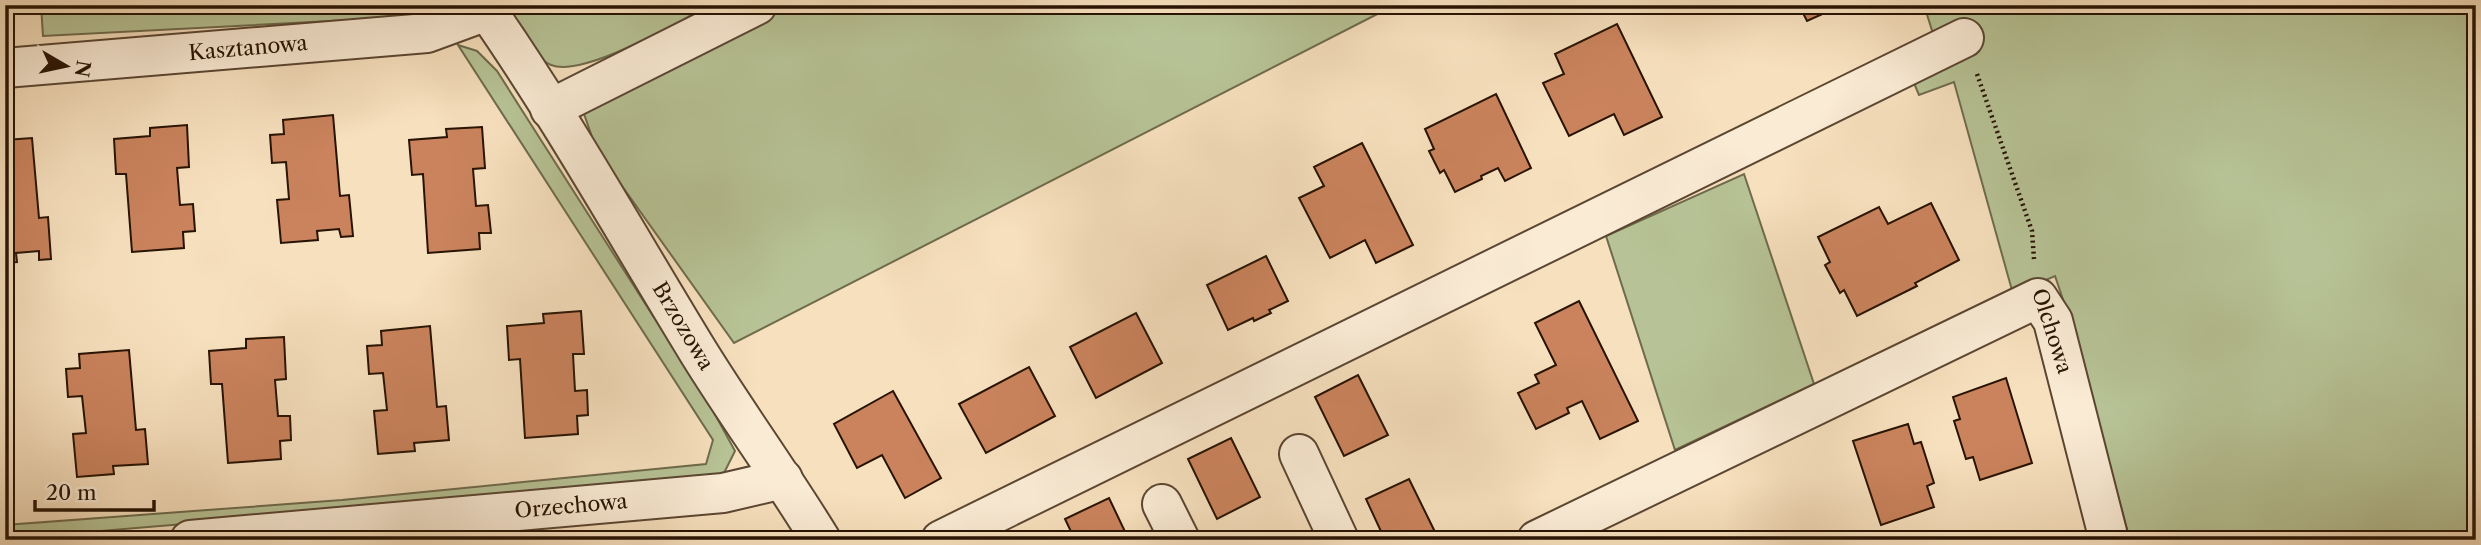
<svg xmlns="http://www.w3.org/2000/svg" width="2481" height="545" font-family="'Libre Caslon Text',serif">
  <style>
    .green { fill: #b7c396; stroke: #6f6b4c; stroke-width: 2 }
    .building { fill: #ca835d; stroke: #271303; stroke-width: 2 }
    .lines { fill: none; stroke-linecap: round; stroke-linejoin: round }
    .minor-casing { stroke: #5b4632; stroke-width: 42 }
    .path { stroke: #271303; stroke-width: 4.5; stroke-dasharray: 2 3.5; stroke-linecap: butt }
    .minor { stroke: #faebd5; stroke-width: 38 }
    .labels { text-anchor: middle; stroke-width: 5; stroke-linejoin: round; paint-order: stroke }
    .street-label { font-size: 21px; fill: #271303; stroke: #faebd5 }
  </style>
  <rect width="100%" height="100%" fill="#f7e0be"/>
  <filter id="stains"><feTurbulence type="fractalNoise" baseFrequency=".00286" numOctaves="4"/><feColorMatrix values="0 0 0 0 .2 0 0 0 0 .09 0 0 0 0 .02 0 0 0 .5 -.17"/></filter>
  <radialGradient id="worn" r=".72"><stop offset=".6" stop-color="#630" stop-opacity="0"/><stop offset="1" stop-color="#630" stop-opacity=".3"/></radialGradient>
  <!-- green -->
  <g class="green">
    <polygon points="41,5 422,5 408,17 43,36"/>
    <path d="M506 5H711C679 21 584 78 551 65 533 58 516 22 506 5Z"/>
    <polygon points="776,5 1395,5 734,343 597,151 583,111 609,90"/>
    <polygon points="1924,5 2476,5 2476,540 2130,540 2070,320 2055,276 2013,294 1954,82 1919,95 1902,55 1935,40"/>
    <polygon points="458,45 477,51 497,71 711,407 735,451 721,479 5,539 5,525 342,500 706,464 713,440"/>
    <polygon points="1744,174 1814,384 1675,450 1606,236"/>
  </g>
  <!-- building -->
  <g class="building">
    <polygon points="1799,5 1837,5 1838,7 1807,21"/>
    <polygon points="1617,24 1662,117 1624,135 1614,114 1569,136 1543,83 1564,74 1555,54"/>
    <polygon points="1496,94 1531,168 1505,181 1498,168 1481,176 1482,179 1455,192 1444,170 1440,173 1429,151 1434,149 1425,129"/>
    <polygon points="333,115 340,196 349,195 353,236 341,237 339,229 317,231 318,240 281,243 277,200 289,199 286,162 272,163 270,135 284,134 283,120"/>
    <polygon points="187,125 189,167 177,168 180,205 193,204 195,231 183,232 184,248 132,252 126,174 116,174 114,139 150,136 150,128"/>
    <polygon points="482,127 485,168 473,169 476,206 488,205 491,233 479,233 480,249 428,253 423,174 412,175 409,140 447,137 446,129"/>
    <polygon points="32,138 39,218 48,217 51,259 39,260 39,251 16,253 17,262 5,263 5,140"/>
    <polygon points="1362,143 1413,245 1376,263 1365,240 1330,258 1299,198 1324,186 1314,167"/>
    <polygon points="1931,203 1959,260 1915,283 1917,286 1857,316 1844,290 1840,293 1825,265 1830,262 1818,237 1879,207 1888,224"/>
    <polygon points="1266,256 1288,301 1269,310 1271,313 1254,321 1253,318 1228,330 1207,285"/>
    <polygon points="1579,301 1638,421 1600,439 1582,401 1567,408 1569,413 1536,429 1518,393 1539,383 1535,375 1556,365 1535,323"/>
    <polygon points="581,311 584,354 573,354 575,391 587,390 588,415 577,416 578,434 525,438 520,359 509,360 507,326 544,323 543,314"/>
    <polygon points="1136,313 1162,363 1096,398 1070,347"/>
    <polygon points="430,326 437,407 446,406 449,440 414,443 415,451 378,454 374,411 387,410 383,373 369,374 367,346 382,345 381,331"/>
    <polygon points="284,337 286,379 275,380 278,416 290,416 291,440 280,441 281,459 228,463 222,384 211,384 209,351 246,348 246,339"/>
    <polygon points="129,350 136,430 145,429 148,464 113,466 114,474 77,477 73,434 86,433 82,396 68,397 66,369 80,368 79,354"/>
    <polygon points="1029,367 1055,416 986,453 959,404"/>
    <polygon points="1358,375 1388,435 1344,456 1315,397"/>
    <polygon points="2006,378 2032,463 1980,480 1973,457 1966,459 1954,421 1960,419 1953,397"/>
    <polygon points="893,391 941,478 905,498 882,455 857,468 834,424"/>
    <polygon points="1908,424 1914,444 1921,442 1934,483 1927,486 1934,507 1881,525 1853,441"/>
    <polygon points="1231,438 1260,497 1217,519 1188,459"/>
    <polygon points="1409,479 1438,538 1435,540 1385,540 1366,499"/>
    <polygon points="1109,498 1129,540 1075,540 1065,519"/>
  </g>
  <g class="lines">
    <!-- minor casing -->
    <g class="minor-casing">
      <g id="minor">
        <path d="M483 5C561 117 628 237 699 353 738 416 782 476 821 540"/>
        <polyline points="5,68 427,33 487,11"/>
        <polyline points="550,109 757,5"/>
        <polyline points="1299,454 1339,540"/>
        <polyline points="1162,504 1180,540"/>
        <polyline points="190,540 723,493 783,479"/>
        <polyline points="941,540 1964,38"/>
        <polyline points="1537,540 2038,298 2053,321 2109,540"/>
      </g>
    </g>
    <!-- path -->
    <polyline class="path" points="1977,74 2032,231 2034,259"/>
    <!-- minor -->
    <use href="#minor" class="minor"/>
  </g>
  <g class="labels">
    <!-- street labels -->
    <g class="street-label">
      <text transform="translate(248 48) rotate(-5)" y="7">Kasztanowa</text>
      <text transform="translate(683 326) rotate(59)" y="7">Brzozowa</text>
      <text transform="translate(2052 331) rotate(72)" y="7">Olchowa</text>
      <text transform="translate(571 506) rotate(-5)" y="7">Orzechowa</text>
    </g>
  </g>
  <!-- margin -->
  <rect width="2481" height="545" fill="none" stroke="#f7e0be" stroke-width="28"/>
  <rect x="7" y="7" width="2467" height="531" fill="none" stroke="#271303" stroke-width="3.5"/>
  <rect x="14" y="14" width="2453" height="517" fill="none" stroke="#271303" stroke-width="2"/>
  <!-- north arrow -->
  <g transform="translate(66 66) rotate(99)" stroke="#faebd5" stroke-width="5" paint-order="stroke">
  <path d="M0-5L12 26L0 18L-12 26Z" fill="#271303"/>
  <text y="-10" font-size="19" font-weight="bold" text-anchor="middle" fill="#271303">N</text>
  </g>
  <!-- scale -->
  <path d="M35 500v10h119v-10" fill="none" stroke="#271303" stroke-width="3.5"/>
  <text x="46" y="500" font-size="21" fill="#271303" stroke="#faebd5" stroke-width="5" paint-order="stroke">20 m</text>
  <rect width="100%" height="100%" filter="url(#stains)"/>
  <rect width="100%" height="100%" fill="url(#worn)"/>
</svg>
